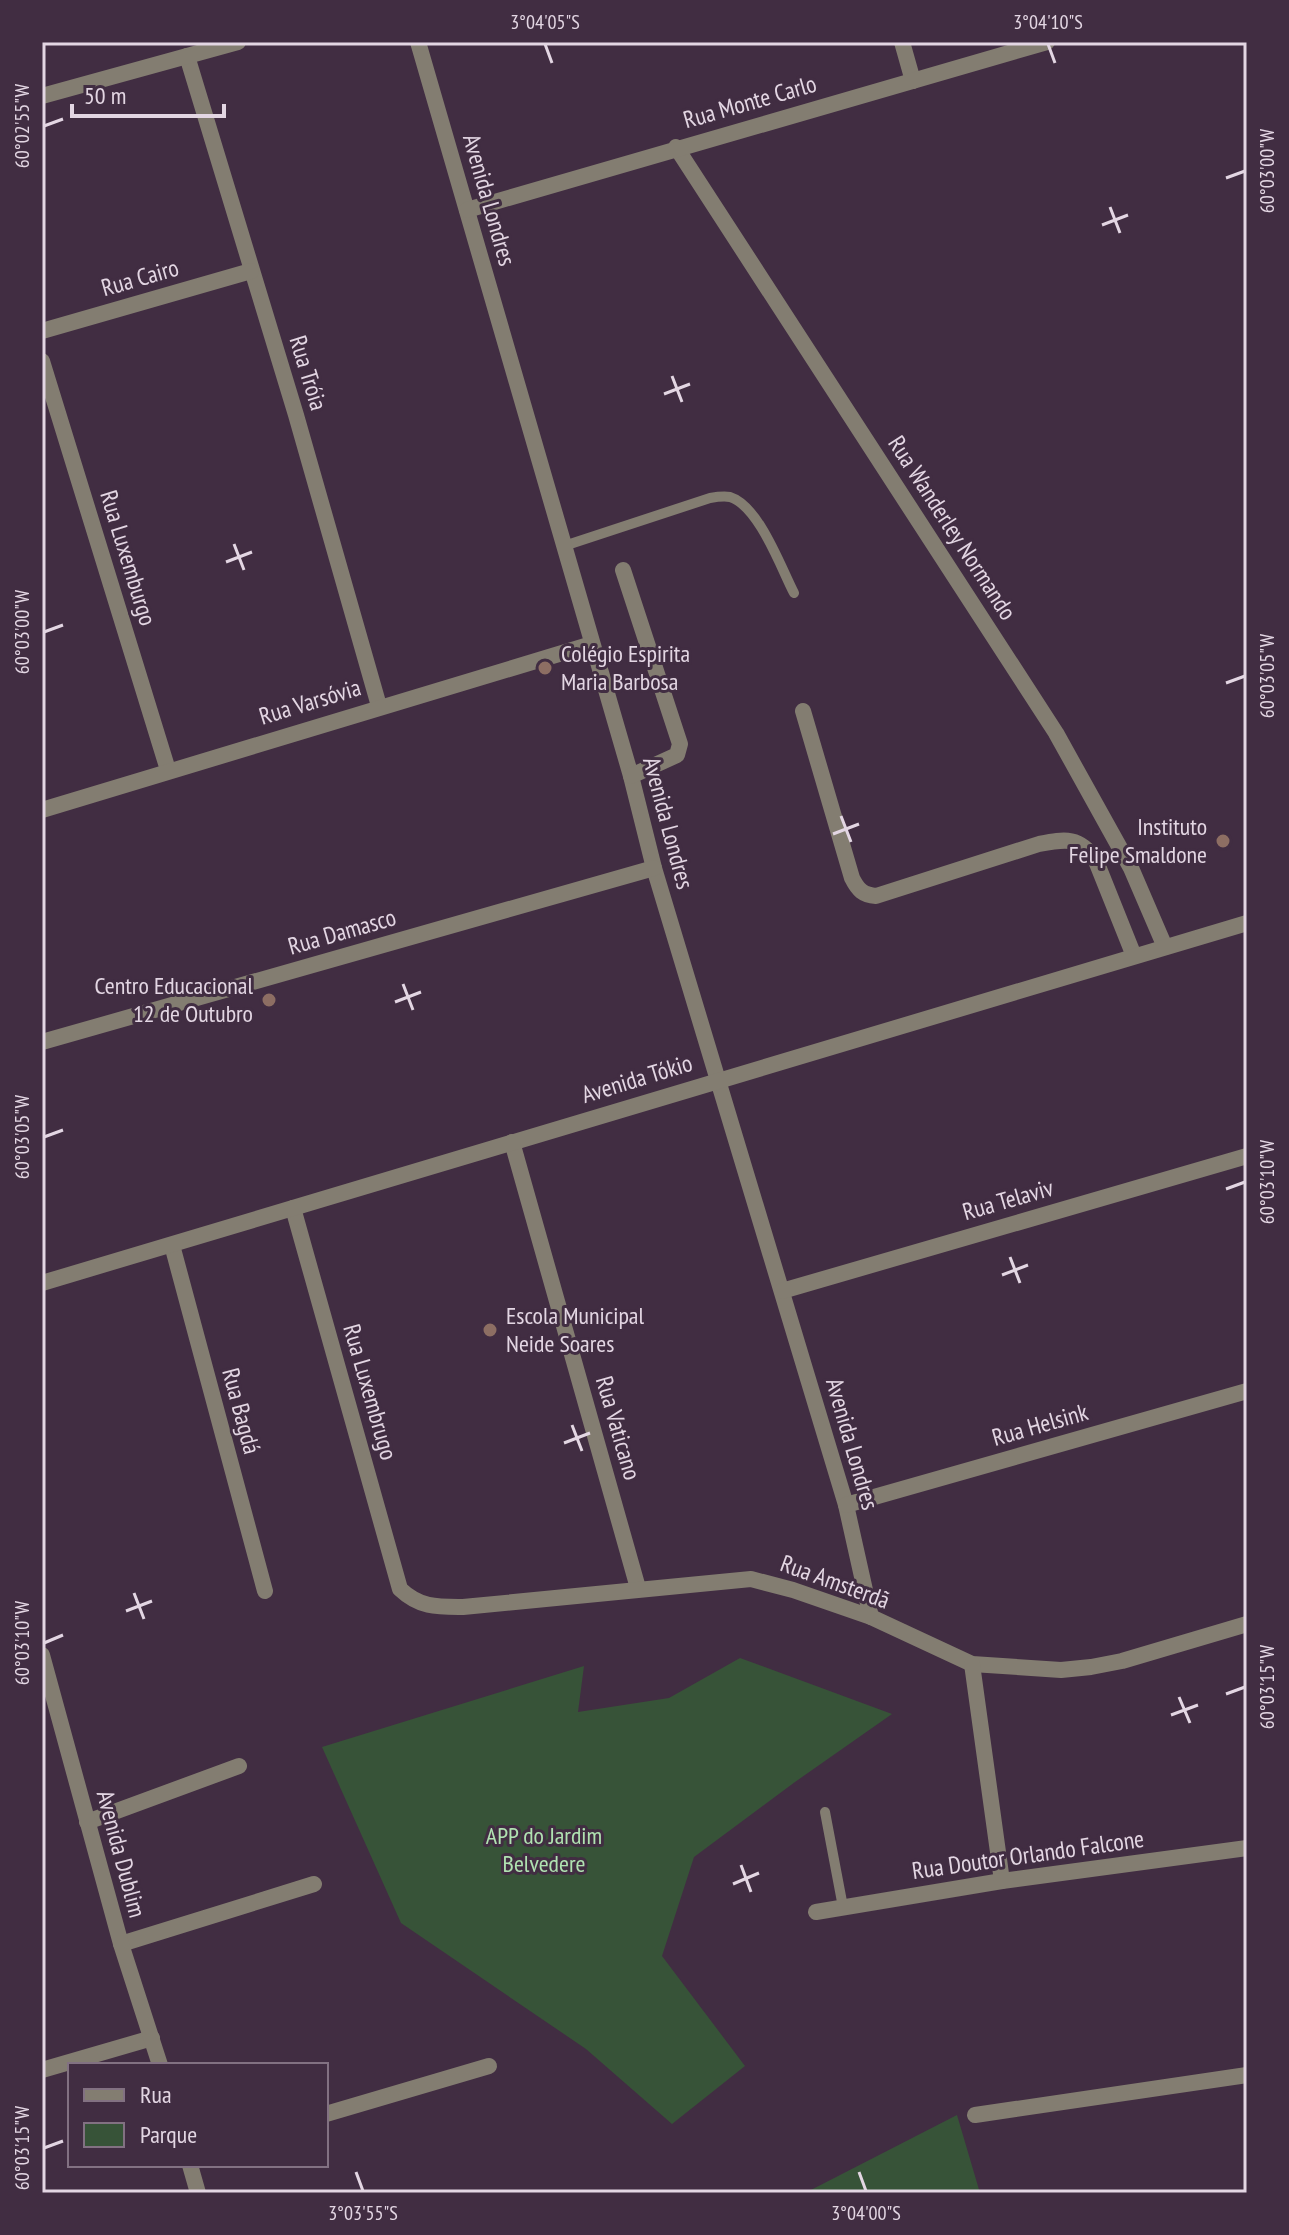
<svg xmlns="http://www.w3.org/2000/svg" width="1289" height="2235" font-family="'PT Sans Narrow',sans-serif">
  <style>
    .green { fill: #375338 }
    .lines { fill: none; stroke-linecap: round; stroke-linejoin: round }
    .service { stroke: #837d71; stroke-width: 10 }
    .minor { stroke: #837d71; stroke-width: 16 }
    .tertiary { stroke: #837d71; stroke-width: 16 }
    .ticks { fill: none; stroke: #e3d6e3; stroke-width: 3 }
    .education-dot { fill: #8d6e63; stroke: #412d42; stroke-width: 3 }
    .labels { text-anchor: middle; stroke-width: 6; stroke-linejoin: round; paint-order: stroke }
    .street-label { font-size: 24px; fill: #e3d6e3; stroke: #412d42 }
    .poi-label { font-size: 24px; fill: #e3d6e3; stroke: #412d42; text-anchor: start }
    .park-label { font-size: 24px; fill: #b0e2b1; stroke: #412d42 }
    .neatline { fill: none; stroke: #e3d6e3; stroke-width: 3 }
    .ticks-label { font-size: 20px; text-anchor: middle; fill: #e3d6e3 }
  </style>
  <rect width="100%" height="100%" fill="#412d42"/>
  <!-- green -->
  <g class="green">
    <polygon points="740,1658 892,1714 795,1782 694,1857 662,1956 745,2066 672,2124 586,2049 401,1923 322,1747 584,1666 578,1712 669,1698"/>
    <polygon points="957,2115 980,2193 805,2193"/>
  </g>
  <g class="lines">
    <!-- service -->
    <g class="service">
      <path d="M564 546 710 498C716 497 724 496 730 497 759 506 781 568 794 593"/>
      <polyline points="825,1812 843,1907"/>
    </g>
    <!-- minor -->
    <g class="minor">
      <polyline points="418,42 631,776 654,868 846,1505 871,1617"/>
      <polyline points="902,42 913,81"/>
      <polyline points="187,56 296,415 379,706"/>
      <polyline points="42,96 238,42"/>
      <polyline points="676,147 1056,733 1131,868 1165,947"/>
      <polyline points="467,210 1047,42"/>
      <polyline points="42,331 251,271"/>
      <polyline points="42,361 168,770"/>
      <polyline points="623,570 680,744 677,755 631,776"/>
      <path d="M803 711 852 878C858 890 863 895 876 896L1039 844C1065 839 1080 836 1096 861L1134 956"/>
      <polyline points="42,810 592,644"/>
      <polyline points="42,1042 654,868"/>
      <polyline points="512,1142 638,1588"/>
      <path d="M293 1208 400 1589C420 1608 438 1607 463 1607L751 1579 793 1590 871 1617 972 1664 1061 1670 1091 1667 1122 1661 1247 1624"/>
      <polyline points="172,1245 265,1591"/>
      <polyline points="782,1291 1247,1156"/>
      <polyline points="846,1505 1247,1391"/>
      <polyline points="972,1664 1002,1881"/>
      <polyline points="87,1822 239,1766"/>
      <polyline points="816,1912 1002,1881 1247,1848"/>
      <polyline points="121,1944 314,1884"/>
      <polyline points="42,2070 152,2038"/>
      <polyline points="326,2114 489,2066"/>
      <polyline points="975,2115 1247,2075"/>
    </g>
    <!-- tertiary -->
    <g class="tertiary">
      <polyline points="42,1283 1247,923"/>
      <polyline points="42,1655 121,1944 160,2065"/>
      <polyline points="190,2165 198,2193"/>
    </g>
  </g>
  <!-- ticks -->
  <path class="ticks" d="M545 44 552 63M1048 44 1055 63M44 126 63 119M1226 178 1245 171M1110 207 1120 233M1102 225 1128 215M672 376 682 402M664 394 690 384M234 544 244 570M226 562 252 552M44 632 63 625M1226 683 1245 676M841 816 851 842M833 834 859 824M403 984 413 1010M395 1002 421 992M44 1137 63 1130M1226 1189 1245 1182M1010 1257 1020 1283M1002 1275 1028 1265M572 1425 582 1451M564 1443 590 1433M134 1593 144 1619M126 1611 152 1601M44 1643 63 1635M1226 1694 1245 1687M1179 1697 1190 1723M1171 1715 1198 1705M741 1865 751 1892M733 1884 759 1873M44 2148 63 2141M356 2172 363 2191M859 2172 866 2191"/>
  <!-- markers -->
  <g class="education-dot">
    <circle cx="545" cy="668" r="8"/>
    <circle cx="1223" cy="841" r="8"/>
    <circle cx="269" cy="1000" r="8"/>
    <circle cx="490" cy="1330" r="8"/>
  </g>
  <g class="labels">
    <!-- street labels -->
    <g class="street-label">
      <text transform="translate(750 102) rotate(-16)" y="8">Rua Monte Carlo</text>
      <text transform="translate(489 200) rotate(74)" y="8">Avenida Londres</text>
      <text transform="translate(140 278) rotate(-16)" y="8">Rua Cairo</text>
      <text transform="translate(308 373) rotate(73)" y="8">Rua Tróia</text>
      <text transform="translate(952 528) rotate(57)" y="8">Rua Wanderley Normando</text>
      <text transform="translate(128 558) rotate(73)" y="8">Rua Luxemburgo</text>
      <text transform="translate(310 702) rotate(-17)" y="8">Rua Varsóvia</text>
      <text transform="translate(668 823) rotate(75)" y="8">Avenida Londres</text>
      <text transform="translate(342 932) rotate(-16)" y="8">Rua Damasco</text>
      <text transform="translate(637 1079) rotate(-17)" y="8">Avenida Tókio</text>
      <text transform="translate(1008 1200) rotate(-16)" y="8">Rua Telaviv</text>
      <text transform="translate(370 1392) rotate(74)" y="8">Rua Luxembrugo</text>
      <text transform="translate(241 1411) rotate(75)" y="8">Rua Bagdá</text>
      <text transform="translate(1040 1425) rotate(-16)" y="8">Rua Helsink</text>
      <text transform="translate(618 1428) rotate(74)" y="8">Rua Vaticano</text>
      <text transform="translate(852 1444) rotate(74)" y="8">Avenida Londres</text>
      <text transform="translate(835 1582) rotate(20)" y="8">Rua Amsterdã</text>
      <text transform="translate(121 1854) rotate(75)" y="8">Avenida Dublim</text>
      <text transform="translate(1028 1855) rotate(-8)" y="8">Rua Doutor Orlando Falcone</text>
    </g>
    <!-- poi labels -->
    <g class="poi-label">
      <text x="561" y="662">Colégio Espirita<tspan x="561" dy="28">Maria Barbosa</tspan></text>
      <text x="1207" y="835" text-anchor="end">Instituto<tspan x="1207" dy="28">Felipe Smaldone</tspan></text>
      <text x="253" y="994" text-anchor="end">Centro Educacional<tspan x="253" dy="28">12 de Outubro</tspan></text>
      <text x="506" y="1324">Escola Municipal<tspan x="506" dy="28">Neide Soares</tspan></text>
    </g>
    <!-- park labels -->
    <g class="park-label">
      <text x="544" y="1844">APP do Jardim<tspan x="544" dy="28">Belvedere</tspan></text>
    </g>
  </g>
  <!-- border -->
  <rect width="1289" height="2235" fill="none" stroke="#412d42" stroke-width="88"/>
  <!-- legend -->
  <rect x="68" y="2063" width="260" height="104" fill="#412d42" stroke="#827182" stroke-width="2"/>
  <rect x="84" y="2089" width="40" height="12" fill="#837d71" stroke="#827182" stroke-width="2"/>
  <text x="140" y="2103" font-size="24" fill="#e3d6e3">Rua</text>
  <rect x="84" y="2123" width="40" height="24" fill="#375338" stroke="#827182" stroke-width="2"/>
  <text x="140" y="2143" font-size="24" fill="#e3d6e3">Parque</text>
  <!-- scale -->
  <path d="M72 104v12h152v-12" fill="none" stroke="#e3d6e3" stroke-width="4"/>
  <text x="84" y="104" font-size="24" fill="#e3d6e3" stroke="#412d42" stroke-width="6" paint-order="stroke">50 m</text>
  <rect x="44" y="44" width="1201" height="2147" class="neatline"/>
  <g class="ticks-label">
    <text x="545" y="29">3°04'05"S</text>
    <text x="1048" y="29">3°04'10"S</text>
    <text transform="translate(22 126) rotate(-90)" y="7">60°02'55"W</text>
    <text transform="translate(1267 171) rotate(-90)" y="7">60°03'00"W</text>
    <text transform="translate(22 632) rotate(-90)" y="7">60°03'00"W</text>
    <text transform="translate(1267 676) rotate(-90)" y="7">60°03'05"W</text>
    <text transform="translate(22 1137) rotate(-90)" y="7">60°03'05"W</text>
    <text transform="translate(1267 1182) rotate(-90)" y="7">60°03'10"W</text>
    <text transform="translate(22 1643) rotate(-90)" y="7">60°03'10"W</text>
    <text transform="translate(1267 1687) rotate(-90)" y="7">60°03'15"W</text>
    <text transform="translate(22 2148) rotate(-90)" y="7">60°03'15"W</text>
    <text x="363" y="2220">3°03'55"S</text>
    <text x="866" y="2220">3°04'00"S</text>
  </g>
</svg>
